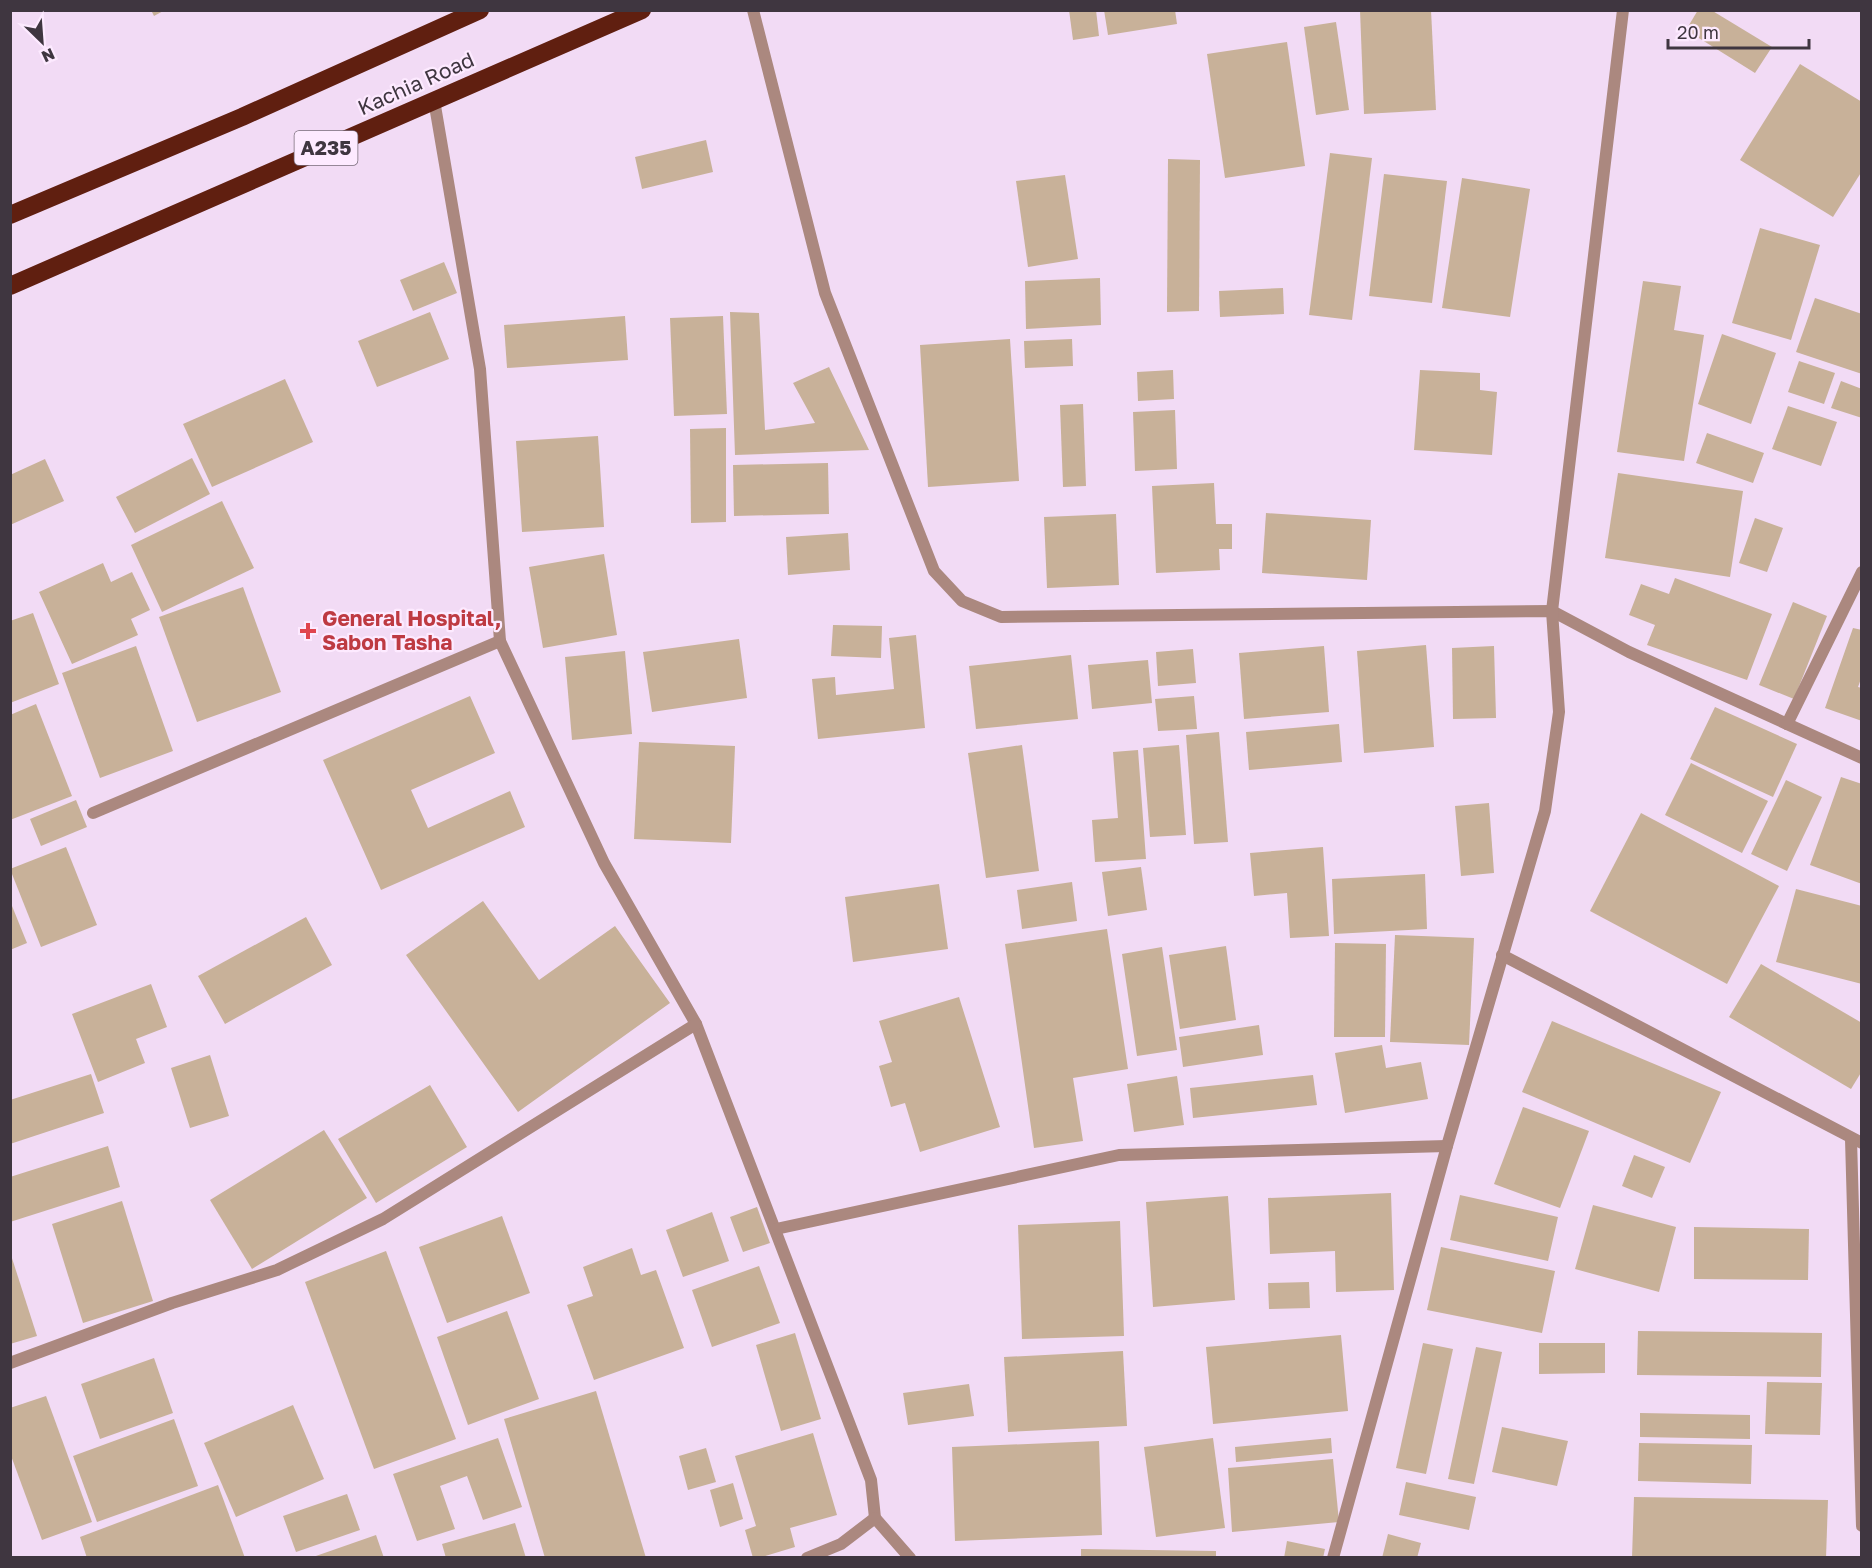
<svg xmlns="http://www.w3.org/2000/svg" width="1872" height="1568" font-family="'Golos Text',sans-serif">
  <style>
    .building { fill: #c8b199 }
    .lines { fill: none; stroke-linecap: round; stroke-linejoin: round }
    .street { stroke: #ab887f; stroke-width: 12 }
    .highway { stroke: #601f10; stroke-width: 18 }
    .health-dot { fill: #e0444e; stroke: #fdeaff; stroke-width: 2 }
    .labels { text-anchor: middle; stroke-width: 4.5; stroke-linejoin: round; paint-order: stroke }
    .shield { fill: #fdeaff; stroke: #786c79; stroke-width: 1.5 }
    .shield-label { font-size: 20px; font-weight: bold; fill: #3f3640 }
    .street-label { font-size: 21px; fill: #3f3640; stroke: #fdeaff }
    .health-label { font-size: 21px; font-weight: bold; fill: #be3a42; stroke: #fdeaff; text-anchor: start }
  </style>
  <rect width="100%" height="100%" fill="#f2dbf5"/>
  <!-- building -->
  <g class="building">
    <polygon points="151,10 165,10 154,16"/>
    <polygon points="1069,10 1096,10 1099,36 1073,40"/>
    <polygon points="1104,10 1175,10 1177,24 1108,35"/>
    <polygon points="1360,10 1431,10 1436,110 1364,114"/>
    <polygon points="1698,10 1711,10 1772,47 1755,73 1686,30"/>
    <polygon points="1336,22 1349,110 1316,115 1304,27"/>
    <polygon points="1287,42 1305,166 1225,178 1207,54"/>
    <polygon points="1800,64 1862,102 1862,171 1833,217 1740,160"/>
    <polygon points="706,140 713,172 642,189 635,157"/>
    <polygon points="1330,153 1372,158 1352,320 1309,315"/>
    <polygon points="1168,159 1200,160 1199,311 1167,312"/>
    <polygon points="1384,174 1447,181 1432,303 1369,296"/>
    <polygon points="1065,175 1078,259 1028,267 1016,181"/>
    <polygon points="1462,178 1530,189 1510,317 1442,308"/>
    <polygon points="1760,228 1820,245 1791,340 1732,323"/>
    <polygon points="444,262 457,293 413,311 400,280"/>
    <polygon points="1100,278 1101,325 1026,329 1025,281"/>
    <polygon points="1643,281 1681,286 1674,330 1704,335 1684,461 1617,452"/>
    <polygon points="1283,288 1284,314 1220,317 1219,291"/>
    <polygon points="1815,298 1862,314 1862,374 1796,352"/>
    <polygon points="430,312 449,359 377,387 358,341"/>
    <polygon points="730,312 759,313 765,430 815,423 793,383 829,367 869,450 735,455"/>
    <polygon points="625,316 628,360 507,368 504,325"/>
    <polygon points="723,316 727,414 674,416 670,318"/>
    <polygon points="1722,334 1776,353 1751,424 1698,404"/>
    <polygon points="1010,339 1019,481 928,487 920,345"/>
    <polygon points="1072,339 1073,366 1025,368 1024,341"/>
    <polygon points="1799,361 1835,373 1824,404 1788,392"/>
    <polygon points="1173,370 1174,399 1138,401 1137,372"/>
    <polygon points="1420,370 1480,373 1480,390 1497,392 1492,455 1414,450"/>
    <polygon points="285,379 313,442 212,487 183,424"/>
    <polygon points="1841,381 1862,389 1862,418 1831,408"/>
    <polygon points="1083,404 1086,486 1063,487 1060,405"/>
    <polygon points="1788,406 1837,422 1821,466 1772,449"/>
    <polygon points="1175,410 1177,469 1135,471 1133,412"/>
    <polygon points="726,428 726,522 691,523 690,429"/>
    <polygon points="1707,433 1764,453 1753,483 1696,463"/>
    <polygon points="598,436 604,527 522,532 516,441"/>
    <polygon points="192,458 210,494 135,533 116,497"/>
    <polygon points="45,459 64,501 10,525 10,475"/>
    <polygon points="828,463 829,514 734,516 733,465"/>
    <polygon points="1618,473 1743,491 1730,577 1605,558"/>
    <polygon points="1214,483 1216,524 1232,524 1232,549 1219,549 1220,570 1156,573 1152,486"/>
    <polygon points="222,501 254,568 162,612 131,545"/>
    <polygon points="1266,513 1371,520 1367,580 1262,573"/>
    <polygon points="1116,514 1119,585 1047,588 1044,517"/>
    <polygon points="1755,518 1783,528 1767,572 1739,563"/>
    <polygon points="848,533 850,570 788,575 786,537"/>
    <polygon points="604,554 617,635 543,648 529,567"/>
    <polygon points="103,563 111,582 132,572 150,610 131,619 138,635 72,664 39,592"/>
    <polygon points="1675,578 1772,614 1747,680 1647,645 1655,625 1629,615 1641,584 1669,594"/>
    <polygon points="243,587 281,692 197,722 159,617"/>
    <polygon points="1793,602 1827,616 1794,699 1759,685"/>
    <polygon points="33,613 59,684 10,703 10,621"/>
    <polygon points="833,625 882,626 881,658 831,656"/>
    <polygon points="1853,628 1862,630 1862,676 1858,687 1862,688 1862,721 1825,708"/>
    <polygon points="916,635 925,728 818,739 812,679 835,677 836,695 894,689 889,638"/>
    <polygon points="739,639 747,698 652,712 643,652"/>
    <polygon points="1426,645 1434,747 1364,753 1357,651"/>
    <polygon points="136,646 173,751 100,778 62,673"/>
    <polygon points="1324,646 1329,712 1244,719 1239,653"/>
    <polygon points="1494,646 1496,718 1453,719 1452,648"/>
    <polygon points="1193,649 1196,683 1158,686 1156,652"/>
    <polygon points="625,651 632,734 572,740 565,657"/>
    <polygon points="1071,655 1078,719 976,729 969,666"/>
    <polygon points="1148,660 1152,703 1092,709 1088,665"/>
    <polygon points="470,696 495,753 411,790 428,828 510,791 525,827 381,890 323,760"/>
    <polygon points="1194,696 1197,729 1158,731 1155,699"/>
    <polygon points="36,704 72,796 10,820 10,715"/>
    <polygon points="1715,707 1797,744 1773,797 1690,759"/>
    <polygon points="1339,724 1342,762 1249,770 1246,732"/>
    <polygon points="1219,732 1228,842 1194,844 1186,735"/>
    <polygon points="639,742 735,746 731,843 634,839"/>
    <polygon points="1022,745 1039,871 986,878 968,753"/>
    <polygon points="1179,745 1186,835 1150,837 1143,748"/>
    <polygon points="1138,750 1146,859 1095,862 1092,820 1118,818 1113,752"/>
    <polygon points="1691,763 1768,801 1742,853 1665,815"/>
    <polygon points="1841,777 1862,784 1862,884 1810,865"/>
    <polygon points="1786,780 1822,797 1787,871 1751,854"/>
    <polygon points="76,800 87,827 41,846 30,819"/>
    <polygon points="1489,803 1494,873 1461,876 1455,806"/>
    <polygon points="1641,813 1779,886 1727,984 1590,911"/>
    <polygon points="66,847 97,925 41,947 10,869"/>
    <polygon points="1323,847 1329,936 1290,938 1287,893 1254,896 1250,853"/>
    <polygon points="1141,867 1147,910 1108,916 1102,872"/>
    <polygon points="1425,874 1427,929 1334,934 1332,879"/>
    <polygon points="1072,882 1077,921 1022,929 1017,890"/>
    <polygon points="939,884 948,949 853,962 845,897"/>
    <polygon points="1796,889 1862,906 1862,984 1776,962"/>
    <polygon points="10,901 27,943 10,950"/>
    <polygon points="483,901 539,980 615,926 670,1003 518,1112 406,955"/>
    <polygon points="306,917 332,965 225,1024 198,976"/>
    <polygon points="1107,929 1128,1069 1073,1078 1083,1141 1034,1148 1005,944"/>
    <polygon points="1395,935 1474,938 1469,1045 1390,1042"/>
    <polygon points="1335,943 1386,944 1385,1037 1334,1037"/>
    <polygon points="1226,946 1236,1020 1180,1029 1169,955"/>
    <polygon points="1162,947 1177,1050 1137,1056 1122,954"/>
    <polygon points="1761,964 1862,1023 1862,1071 1851,1089 1729,1017"/>
    <polygon points="151,984 167,1027 136,1039 145,1063 98,1082 72,1014"/>
    <polygon points="959,997 1000,1127 920,1152 905,1103 891,1107 879,1066 892,1062 879,1021"/>
    <polygon points="1552,1021 1721,1092 1690,1163 1522,1092"/>
    <polygon points="1259,1025 1263,1055 1183,1067 1179,1037"/>
    <polygon points="1382,1045 1386,1068 1421,1062 1428,1099 1345,1113 1335,1053"/>
    <polygon points="210,1055 229,1116 190,1128 171,1068"/>
    <polygon points="91,1074 104,1113 10,1144 10,1100"/>
    <polygon points="1313,1075 1317,1105 1193,1118 1190,1088"/>
    <polygon points="1177,1076 1184,1125 1134,1132 1127,1084"/>
    <polygon points="430,1085 467,1147 376,1203 338,1139"/>
    <polygon points="1523,1107 1589,1131 1560,1208 1494,1184"/>
    <polygon points="324,1130 367,1198 252,1269 210,1200"/>
    <polygon points="108,1146 120,1187 10,1222 10,1177"/>
    <polygon points="1634,1155 1665,1167 1652,1198 1622,1186"/>
    <polygon points="1391,1193 1394,1290 1336,1292 1335,1251 1270,1254 1268,1198"/>
    <polygon points="1460,1195 1558,1217 1548,1261 1450,1240"/>
    <polygon points="1228,1196 1235,1300 1153,1307 1146,1202"/>
    <polygon points="122,1201 153,1301 83,1323 52,1224"/>
    <polygon points="1593,1205 1676,1227 1659,1292 1575,1269"/>
    <polygon points="757,1207 770,1243 743,1252 730,1217"/>
    <polygon points="712,1212 729,1261 683,1277 666,1230"/>
    <polygon points="502,1216 530,1293 447,1323 419,1247"/>
    <polygon points="1120,1221 1124,1336 1022,1339 1018,1225"/>
    <polygon points="1694,1227 1809,1229 1808,1280 1694,1279"/>
    <polygon points="1441,1247 1555,1271 1542,1333 1427,1310"/>
    <polygon points="632,1248 641,1275 656,1270 684,1348 594,1380 567,1305 593,1296 583,1267"/>
    <polygon points="386,1251 456,1439 374,1469 305,1282"/>
    <polygon points="10,1252 37,1336 10,1344"/>
    <polygon points="759,1266 780,1323 712,1347 692,1290"/>
    <polygon points="1309,1282 1310,1308 1269,1309 1268,1283"/>
    <polygon points="507,1311 539,1399 468,1425 437,1337"/>
    <polygon points="1638,1331 1822,1333 1821,1377 1637,1375"/>
    <polygon points="795,1333 821,1419 781,1431 756,1345"/>
    <polygon points="1341,1335 1348,1411 1213,1424 1206,1347"/>
    <polygon points="1423,1343 1453,1349 1426,1474 1396,1468"/>
    <polygon points="1539,1343 1605,1343 1605,1373 1539,1374"/>
    <polygon points="1476,1347 1502,1352 1474,1484 1448,1479"/>
    <polygon points="1123,1351 1127,1426 1008,1432 1004,1357"/>
    <polygon points="154,1358 173,1413 100,1439 81,1384"/>
    <polygon points="1767,1382 1822,1383 1820,1435 1765,1434"/>
    <polygon points="969,1384 974,1416 908,1425 903,1393"/>
    <polygon points="596,1391 646,1558 545,1558 504,1419"/>
    <polygon points="46,1396 92,1522 42,1540 10,1453 10,1408"/>
    <polygon points="293,1405 324,1479 236,1517 204,1443"/>
    <polygon points="1640,1413 1750,1415 1750,1439 1640,1437"/>
    <polygon points="174,1419 198,1486 97,1522 73,1456"/>
    <polygon points="1502,1427 1568,1441 1557,1486 1492,1472"/>
    <polygon points="813,1433 837,1515 790,1528 795,1547 759,1558 753,1558 745,1530 756,1526 735,1456"/>
    <polygon points="498,1438 522,1507 483,1520 467,1476 440,1486 455,1529 417,1541 393,1474"/>
    <polygon points="1213,1438 1225,1528 1156,1537 1144,1447"/>
    <polygon points="1331,1438 1332,1453 1236,1462 1235,1447"/>
    <polygon points="1099,1441 1102,1535 955,1541 952,1447"/>
    <polygon points="1639,1443 1752,1445 1751,1484 1638,1481"/>
    <polygon points="706,1448 716,1482 688,1490 679,1456"/>
    <polygon points="1333,1459 1339,1522 1232,1532 1228,1468"/>
    <polygon points="1406,1482 1476,1497 1469,1530 1399,1515"/>
    <polygon points="733,1483 743,1519 720,1527 710,1490"/>
    <polygon points="218,1485 245,1558 87,1558 80,1537"/>
    <polygon points="347,1494 360,1530 296,1552 283,1516"/>
    <polygon points="1634,1497 1828,1500 1826,1558 1632,1558"/>
    <polygon points="515,1523 526,1558 446,1558 442,1544"/>
    <polygon points="1388,1534 1421,1543 1417,1558 1382,1558"/>
    <polygon points="376,1535 384,1558 313,1558 313,1557"/>
    <polygon points="1287,1541 1325,1549 1323,1558 1284,1558"/>
    <polygon points="1081,1549 1216,1551 1216,1558 1081,1558"/>
  </g>
  <g class="lines">
    <!-- street -->
    <g class="street">
      <polyline points="753,10 825,293 934,571 962,601 1001,617 1552,611 1629,652 1862,758"/>
      <polyline points="434,100 480,369 500,641 604,863 696,1024 871,1480 875,1518 910,1558"/>
      <polyline points="1787,724 1862,572"/>
      <polyline points="93,813 500,641"/>
      <polyline points="1502,955 1862,1143"/>
      <polyline points="1851,1139 1862,1526"/>
      <polyline points="776,1229 1119,1155 1447,1146"/>
      <polyline points="10,1363 172,1303 277,1270 383,1219 696,1024"/>
      <polyline points="807,1558 841,1544 875,1518"/>
      <polyline points="1333,1558 1447,1146 1545,811 1559,712 1552,611 1623,10"/>
    </g>
    <!-- highway -->
    <g class="highway">
      <polyline points="10,215 242,117 480,10"/>
      <polyline points="10,286 642,10"/>
    </g>
  </g>
  <!-- markers -->
  <path class="health-dot" d="M305 622h6v6h6v6h-6v6h-6v-6h-6v-6h6z"/>
  <g class="labels">
    <!-- shield labels -->
    <rect class="shield" x="294.5" y="131" width="63" height="34" rx="4.5"/>
    <g class="shield-label">
      <text x="326" y="155">A235</text>
    </g>
    <!-- street labels -->
    <g class="street-label">
      <text transform="translate(416 84) rotate(-24)" y="7">Kachia Road</text>
    </g>
    <!-- health labels -->
    <g class="health-label">
      <text x="322" y="626">General Hospital,<tspan x="322" dy="24">Sabon Tasha</tspan></text>
    </g>
  </g>
  <!-- border -->
  <rect width="1872" height="1568" fill="none" stroke="#3f3640" stroke-width="24"/>
  <!-- north arrow -->
  <g transform="translate(42 42) rotate(155)" stroke="#fdeaff" stroke-width="4.5" paint-order="stroke">
  <path d="M0-4.5L10 22L0 15L-10 22Z" fill="#3f3640"/>
  <text y="-9" font-size="16" font-weight="bold" text-anchor="middle" fill="#3f3640">N</text>
  </g>
  <!-- scale -->
  <path d="M1668 39v9h141v-9" fill="none" stroke="#3f3640" stroke-width="3"/>
  <text x="1677" y="39" font-size="18" fill="#3f3640" stroke="#fdeaff" stroke-width="4.5" paint-order="stroke">20 m</text>
</svg>
